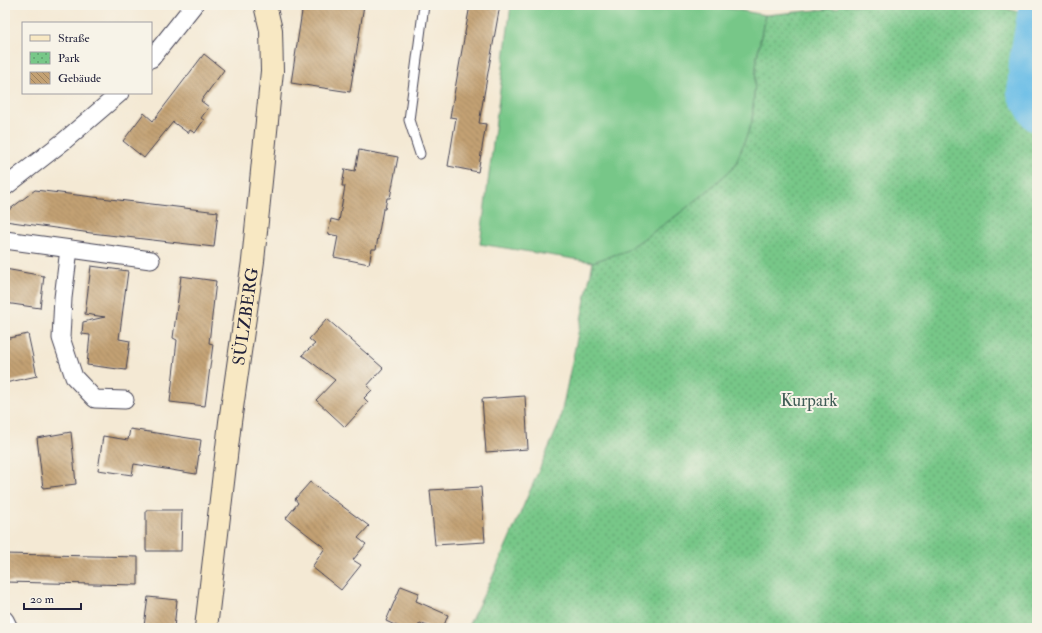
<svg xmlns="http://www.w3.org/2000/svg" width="1042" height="633" font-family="'IM FELL Double Pica',serif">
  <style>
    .grass { fill: #77c788; stroke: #4c7462 }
    .forest { fill: url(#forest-firs); stroke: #426758 }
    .park { fill: url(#park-dots); stroke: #4c7462 }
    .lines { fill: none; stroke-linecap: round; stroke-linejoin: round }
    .river { stroke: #6bbee7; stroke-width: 34 }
    .building { fill: url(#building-back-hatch) }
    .lane-casing { stroke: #424052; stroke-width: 11 }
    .street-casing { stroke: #424052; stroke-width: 19 }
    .secondary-casing { stroke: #424052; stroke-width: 24 }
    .lane { stroke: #fff; stroke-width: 9 }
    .street { stroke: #fff; stroke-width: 17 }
    .secondary { stroke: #f8e8c3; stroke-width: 22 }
    .labels { text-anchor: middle; stroke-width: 4; stroke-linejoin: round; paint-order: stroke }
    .street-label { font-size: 17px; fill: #22223b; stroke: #f7f3e8 }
    .park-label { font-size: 17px; fill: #405c56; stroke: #f7f3e8 }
  </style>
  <defs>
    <pattern id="forest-firs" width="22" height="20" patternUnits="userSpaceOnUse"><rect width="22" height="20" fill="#61ac74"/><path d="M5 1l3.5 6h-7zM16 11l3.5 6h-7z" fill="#508c60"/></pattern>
    <pattern id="park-dots" width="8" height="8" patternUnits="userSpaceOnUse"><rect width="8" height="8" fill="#77c788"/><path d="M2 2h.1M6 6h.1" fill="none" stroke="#61a170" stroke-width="1.8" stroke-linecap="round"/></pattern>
    <pattern id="building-back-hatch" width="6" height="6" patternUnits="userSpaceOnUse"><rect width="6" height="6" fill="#c3a173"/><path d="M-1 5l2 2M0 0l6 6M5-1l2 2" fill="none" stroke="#9e8360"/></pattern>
  </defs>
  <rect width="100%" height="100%" fill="#f7f3e8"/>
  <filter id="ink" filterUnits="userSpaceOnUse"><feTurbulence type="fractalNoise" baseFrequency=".025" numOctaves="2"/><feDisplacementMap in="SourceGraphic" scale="8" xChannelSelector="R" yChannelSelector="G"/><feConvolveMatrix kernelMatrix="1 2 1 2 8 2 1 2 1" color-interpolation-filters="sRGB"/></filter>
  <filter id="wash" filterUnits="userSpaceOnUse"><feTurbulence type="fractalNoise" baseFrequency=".012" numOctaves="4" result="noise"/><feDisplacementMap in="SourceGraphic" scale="16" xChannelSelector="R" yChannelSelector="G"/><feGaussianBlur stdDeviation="0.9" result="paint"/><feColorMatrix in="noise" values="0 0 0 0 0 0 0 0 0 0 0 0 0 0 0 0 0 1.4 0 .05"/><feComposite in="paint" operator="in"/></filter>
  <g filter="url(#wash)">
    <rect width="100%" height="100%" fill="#f4e9d4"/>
    <!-- grass -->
    <polygon class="grass" points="511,5 710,5 765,15 757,57 752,122 735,166 703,195 676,216 626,251 593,262 480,244"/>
    <!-- forest -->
    <polygon class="forest" points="1036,5 1037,5 1037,115 1025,93 1026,61"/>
    <!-- park -->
    <polygon class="park" points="840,5 989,5 1034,15 1026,61 1025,93 1037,115 1037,628 467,628 492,578 559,424 593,262 626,251 676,216 703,195 735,166 752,122 757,57 765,15 838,8"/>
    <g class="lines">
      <!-- river -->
      <polyline class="river" points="1036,5 1026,61 1024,93 1037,115"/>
    </g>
    <g id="blocks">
      <!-- building -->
      <g class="building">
        <polygon points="303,5 364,5 350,92 291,83"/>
        <polygon points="470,5 500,5 479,123 486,124 478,172 448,166 456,118 450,117"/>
        <polygon points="204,54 224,70 201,101 209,107 201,118 204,120 195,133 190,130 188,133 173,122 144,158 123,141 144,113 153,121"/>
        <polygon points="359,150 398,157 390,198 387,198 385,209 383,209 376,249 372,249 369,264 334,257 338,236 328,234 331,219 339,221 345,186 342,186 345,169 355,171"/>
        <polygon points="35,190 218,212 214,247 91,233 5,221 5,213"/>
        <polygon points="91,266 128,271 119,339 130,341 126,370 87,365 90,335 82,334 83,322 105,317 85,314"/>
        <polygon points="5,269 44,276 40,308 5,303"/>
        <polygon points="181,276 216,281 209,343 213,344 205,406 170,402 177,340 173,338"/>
        <polygon points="327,319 383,368 367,386 372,390 364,398 368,402 345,427 316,400 335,380 302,355 315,344 309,339"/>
        <polygon points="28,334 37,376 5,383 5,339"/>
        <polygon points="525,396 528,449 486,452 482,399"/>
        <polygon points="130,429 201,440 196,474 134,464 132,475 98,470 103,436 128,440"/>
        <polygon points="71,432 76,484 43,488 37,438"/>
        <polygon points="310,482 369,526 358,538 366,544 353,560 361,565 341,590 312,567 325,548 286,518 298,503 295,499"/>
        <polygon points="481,487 485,542 435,545 430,490"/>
        <polygon points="146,510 182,510 181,551 146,551"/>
        <polygon points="5,554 138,557 138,585 5,582"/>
        <polygon points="401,586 419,593 416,601 448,615 443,628 432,628 420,623 417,628 401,628 386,621"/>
        <polygon points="148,597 177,600 174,628 144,626"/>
      </g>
    </g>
  </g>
  <g filter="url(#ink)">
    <use href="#blocks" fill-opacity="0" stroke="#424052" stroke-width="1"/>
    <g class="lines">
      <!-- lane casing -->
      <g class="lane-casing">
        <polyline id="lane" points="420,154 409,120 424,5"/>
      </g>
      <!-- street casing -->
      <g class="street-casing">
        <g id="street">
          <polyline points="151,59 194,5"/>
          <polyline points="5,187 64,141 120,93"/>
          <polyline points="5,240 151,260"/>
          <polyline points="69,249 63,298 61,338 74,377 95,399 125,400"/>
          <polyline points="5,620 9,628"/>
        </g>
      </g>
      <!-- secondary casing -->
      <g class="secondary-casing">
        <g id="secondary">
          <path id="s1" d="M206 628 230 422 253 261 272 71 271 30 265 5"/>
        </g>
      </g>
      <!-- lane -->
      <use href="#lane" class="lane"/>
      <!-- street -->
      <use href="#street" class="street"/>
      <!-- secondary -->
      <use href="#secondary" class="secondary"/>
    </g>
  </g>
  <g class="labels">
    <!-- street labels -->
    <g class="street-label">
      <text dy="6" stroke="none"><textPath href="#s1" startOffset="314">SÜLZBERG</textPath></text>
    </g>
    <!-- park labels -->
    <g class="park-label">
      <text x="809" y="406">Kurpark</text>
    </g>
  </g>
  <!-- margin -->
  <rect width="1042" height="633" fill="none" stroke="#f7f3e8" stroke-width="20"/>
  <!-- legend -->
  <rect x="22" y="22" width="130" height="72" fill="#f7f3e8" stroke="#a29fa3"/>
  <rect x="30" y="35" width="20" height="6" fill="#f8e8c3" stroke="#a29fa3"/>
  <text x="58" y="42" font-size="12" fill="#22223b">Straße</text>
  <rect x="30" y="52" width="20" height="12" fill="url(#park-dots)" stroke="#a29fa3"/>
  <text x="58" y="62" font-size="12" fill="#22223b">Park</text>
  <rect x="30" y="72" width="20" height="12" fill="url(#building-back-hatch)" stroke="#a29fa3"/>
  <text x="58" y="82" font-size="12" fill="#22223b">Gebäude</text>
  <!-- scale -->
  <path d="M24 603v6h57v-6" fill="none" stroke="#22223b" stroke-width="2"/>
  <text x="30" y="603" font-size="12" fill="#22223b" stroke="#f7f3e8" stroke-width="3" paint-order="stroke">20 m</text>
</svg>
